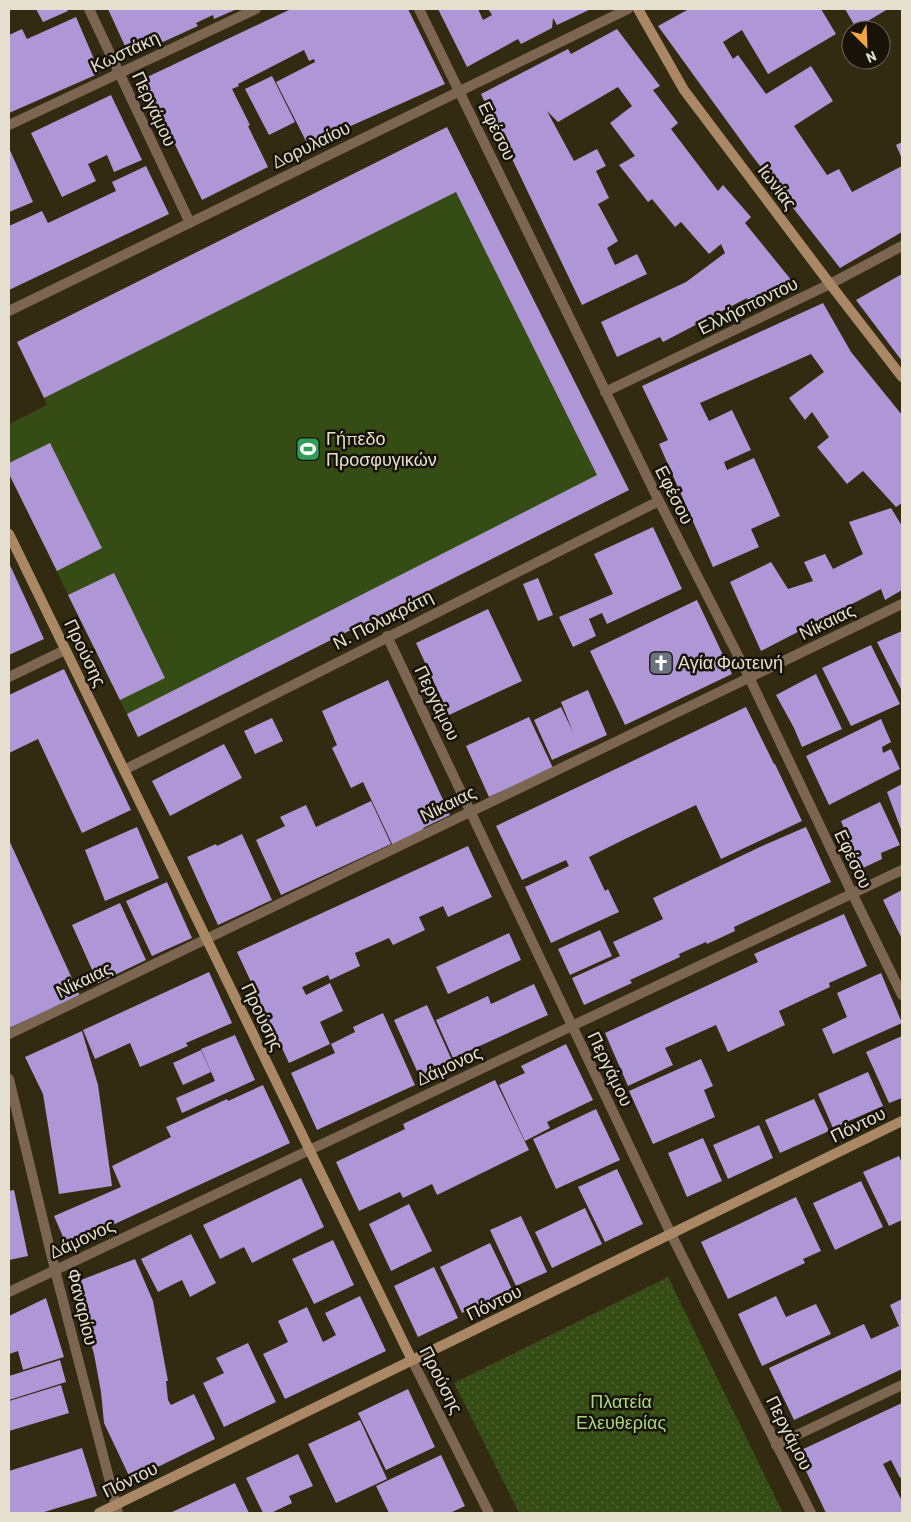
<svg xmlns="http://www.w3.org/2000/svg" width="911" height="1522" font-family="Barlow,sans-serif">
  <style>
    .green { fill: url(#green-dots) }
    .pitch { fill: #354d15 }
    .building { fill: #af97d7 }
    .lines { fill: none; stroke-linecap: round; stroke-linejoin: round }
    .street { stroke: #7c6651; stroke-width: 10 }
    .secondary { stroke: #aa8765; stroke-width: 10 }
    .labels { text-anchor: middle; stroke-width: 5; stroke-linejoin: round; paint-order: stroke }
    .street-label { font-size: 18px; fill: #e5dfd0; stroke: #171308 }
    .poi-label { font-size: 18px; fill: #e5dfd0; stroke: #171308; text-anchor: start }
    .park-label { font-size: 18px; fill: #acd67e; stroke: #171308 }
  </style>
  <defs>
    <pattern id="green-dots" width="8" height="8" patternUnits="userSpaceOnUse" patternTransform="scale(1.25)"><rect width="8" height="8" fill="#354d15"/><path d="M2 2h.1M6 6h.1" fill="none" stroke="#526636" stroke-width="1.8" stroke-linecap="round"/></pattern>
  </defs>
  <rect width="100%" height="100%" fill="#322a11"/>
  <!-- green -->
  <polygon class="green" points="668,1277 783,1513 519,1513 454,1383"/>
  <!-- pitch -->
  <polygon class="pitch" points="474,182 629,490 138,737 9,474 9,424 47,405 44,398"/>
  <!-- building -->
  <g class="building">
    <polygon points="36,9 66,9 68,11 43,22"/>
    <polygon points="108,9 237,9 214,19 213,15 196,23 198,26 130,57"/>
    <polygon points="291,9 408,9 445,84 308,145 276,82 315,62 314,59 309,61 304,50 238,84 239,86 232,89 250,125 248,126 268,167 202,200 143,79"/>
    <polygon points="438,9 478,9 483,20 492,15 488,9 591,9 557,25 553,18 552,28 521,44 518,39 467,67"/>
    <polygon points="689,9 821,9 836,34 768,74 742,30 723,42 733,59 738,55 766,94 811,66 833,101 794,126 827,175 839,169 852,192 902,166 902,232 840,268 750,153 658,26"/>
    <polygon points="845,9 888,9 856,28"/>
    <polygon points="76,17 100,73 9,113 9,35 22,29 27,39"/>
    <polygon points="617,29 660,86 653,90 678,123 671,129 718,191 723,185 751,217 745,223 792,281 749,304 747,298 663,342 660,337 617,357 601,322 686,282 725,253 721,244 709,254 681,222 675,227 652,199 648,202 619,165 635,156 610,123 632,106 618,87 558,122 547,111 574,161 597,149 606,166 596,171 609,198 598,204 618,241 607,248 615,265 637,254 647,274 582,305 481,94 568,49 571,54"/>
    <polygon points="272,76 295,122 269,135 245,89"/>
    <polygon points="111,95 142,160 114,172 107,155 88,164 96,181 62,197 31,133"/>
    <polygon points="447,127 629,490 138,737 127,714 597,475 456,192 44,398 17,342"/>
    <polygon points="902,142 902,159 896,145"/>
    <polygon points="9,148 33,202 9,212"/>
    <polygon points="146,166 169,214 9,290 9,226 42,211 48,223 116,191 112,182"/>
    <polygon points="902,274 902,361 856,300"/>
    <polygon points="823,303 851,352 902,415 902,503 896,507 863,471 847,484 817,447 829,437 812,412 805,420 789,398 824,372 811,354 700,403 709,421 732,410 751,450 724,462 727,470 754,458 780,516 751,529 759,547 713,567 659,444 668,440 642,386"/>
    <polygon points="50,443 102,548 57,571 9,474 9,463"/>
    <polygon points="891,508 902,526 902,590 885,600 881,589 761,651 730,582 771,562 788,589 813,581 804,562 825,554 833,569 863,554 849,522"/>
    <polygon points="653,527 682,589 607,624 602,613 589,619 596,636 573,647 559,617 613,594 594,554"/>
    <polygon points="9,563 44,639 9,655"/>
    <polygon points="114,573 165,678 120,700 68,595"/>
    <polygon points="538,578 553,615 538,621 523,584"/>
    <polygon points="697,600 732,674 625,725 590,651"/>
    <polygon points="488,609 522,681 449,715 416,643"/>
    <polygon points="902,631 902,691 877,642"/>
    <polygon points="871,645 900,704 851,726 822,668"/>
    <polygon points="64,669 131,810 82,833 38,739 9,753 9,695"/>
    <polygon points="816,674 842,729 802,747 794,728 776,695"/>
    <polygon points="388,680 450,815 423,828 425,831 393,846 363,782 351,788 332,748 337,745 322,711"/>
    <polygon points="588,690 607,735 552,760 534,720 561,707 573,732 561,702"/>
    <polygon points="746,707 774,764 775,764 802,821 721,859 696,805 625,839 589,857 605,891 608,889 619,912 551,943 525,887 569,866 566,860 522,880 496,826"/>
    <polygon points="529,717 553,768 489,797 466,746"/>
    <polygon points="272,718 283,741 255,754 244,731"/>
    <polygon points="881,719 891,742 882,747 883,753 891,749 900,769 829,805 806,756"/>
    <polygon points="224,744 242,778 170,816 152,781"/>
    <polygon points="902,784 902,832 887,792"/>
    <polygon points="371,801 391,844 281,895 256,840 285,826 280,817 306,805 316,827"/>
    <polygon points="880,802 900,845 881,853 882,859 861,869 841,821"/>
    <polygon points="137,827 159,878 105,901 85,850"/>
    <polygon points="806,827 831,882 734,927 735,931 707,944 706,942 679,954 680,957 630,980 632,983 584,1005 572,978 620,956 613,942 663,919 653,898 762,846"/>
    <polygon points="242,834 272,900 218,925 187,857 216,844 217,846"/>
    <polygon points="9,840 80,996 9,1028"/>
    <polygon points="468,846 492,897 448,917 443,906 419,917 425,930 393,945 389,938 355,953 360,966 330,980 328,975 302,987 306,995 330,983 343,1011 320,1022 330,1044 289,1063 237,952"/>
    <polygon points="167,882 192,938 152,956 126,901"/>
    <polygon points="902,890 902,939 883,900"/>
    <polygon points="120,903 146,960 98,983 72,925"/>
    <polygon points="844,914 867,966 829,983 830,987 779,1011 785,1025 728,1052 716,1025 665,1048 673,1065 628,1086 605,1033 758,962 754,954"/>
    <polygon points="600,930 612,956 570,975 558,949"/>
    <polygon points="509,933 521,960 448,994 436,967"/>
    <polygon points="209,972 232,1023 186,1043 188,1046 140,1067 130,1043 95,1059 83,1030"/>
    <polygon points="881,973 902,1023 833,1054 822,1029 847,1017 837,993"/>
    <polygon points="534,984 548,1015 453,1058 436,1020 488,996 491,1004"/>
    <polygon points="427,1005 455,1067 422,1082 394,1020"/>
    <polygon points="383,1013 415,1085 317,1130 291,1073 335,1053 331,1044 355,1032 353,1027"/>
    <polygon points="82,1031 98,1085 112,1186 59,1194 43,1094 25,1057"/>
    <polygon points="235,1035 255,1080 182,1113 176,1098 215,1081 201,1049"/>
    <polygon points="902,1036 902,1098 889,1103 866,1052"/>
    <polygon points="566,1044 593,1100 547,1122 550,1128 525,1141 499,1085 525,1073 521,1066"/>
    <polygon points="201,1050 211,1072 183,1085 173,1063"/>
    <polygon points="701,1059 713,1086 704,1090 715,1117 653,1144 629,1091"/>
    <polygon points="868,1072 883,1106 833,1128 818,1094"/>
    <polygon points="495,1080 529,1150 437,1195 432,1184 403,1198 400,1192 359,1211 336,1162 405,1129 403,1124"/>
    <polygon points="263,1085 290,1143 67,1246 54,1216 121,1187 112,1166 171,1137 166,1127 227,1099 228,1101"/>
    <polygon points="814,1099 829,1131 780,1153 765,1120"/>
    <polygon points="596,1109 620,1160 556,1189 533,1139"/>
    <polygon points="759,1125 773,1158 728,1179 713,1145"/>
    <polygon points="703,1138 722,1181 687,1197 668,1153"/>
    <polygon points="899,1156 902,1163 902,1220 889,1226 863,1172"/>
    <polygon points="617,1169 643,1224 605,1242 578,1187"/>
    <polygon points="301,1178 324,1227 252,1263 244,1247 220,1259 203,1225"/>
    <polygon points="861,1181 883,1227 835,1250 813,1203"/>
    <polygon points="14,1190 28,1256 9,1260 9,1191"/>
    <polygon points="796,1197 821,1251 803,1259 805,1263 728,1299 701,1242"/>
    <polygon points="409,1204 432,1251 391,1271 369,1224"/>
    <polygon points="585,1208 602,1244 552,1268 535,1232"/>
    <polygon points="521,1216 547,1272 516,1286 490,1230"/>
    <polygon points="191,1234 216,1283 190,1297 182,1280 158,1292 141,1259"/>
    <polygon points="333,1240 354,1285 314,1304 292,1259"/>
    <polygon points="490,1243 512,1289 462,1313 440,1267"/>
    <polygon points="135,1259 153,1301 168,1381 166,1381 168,1400 171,1405 194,1394 215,1439 131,1480 104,1423 101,1392 94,1354 85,1324 81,1280"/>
    <polygon points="434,1267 458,1318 418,1337 394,1286"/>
    <polygon points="360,1296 386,1351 285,1399 263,1354 288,1342 278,1321 307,1307 323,1342 336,1335 325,1313"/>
    <polygon points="776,1296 786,1317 816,1304 831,1334 762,1366 738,1314"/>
    <polygon points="46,1298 64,1357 23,1370 18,1351 9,1354 9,1316"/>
    <polygon points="902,1299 902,1369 794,1420 769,1368 864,1324 871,1339 899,1326 890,1305"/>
    <polygon points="248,1343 276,1402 224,1427 203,1383 224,1373 216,1358"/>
    <polygon points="60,1360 66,1382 9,1400 9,1376"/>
    <polygon points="61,1385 69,1413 9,1431 9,1401"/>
    <polygon points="408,1389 435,1447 386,1470 358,1413"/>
    <polygon points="902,1403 902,1476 900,1478 891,1460 883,1464 902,1501 902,1513 826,1513 797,1452"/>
    <polygon points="360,1420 387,1479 336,1503 308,1444"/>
    <polygon points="82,1448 97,1496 41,1513 9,1513 9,1471"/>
    <polygon points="298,1454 313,1486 289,1496 292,1503 271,1513 263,1513 246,1478"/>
    <polygon points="441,1455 465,1506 450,1513 389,1513 376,1486"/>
    <polygon points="235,1483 249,1513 170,1513 185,1506"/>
  </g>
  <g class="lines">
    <!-- street -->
    <g class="street">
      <polyline points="89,9 190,223"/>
      <polyline points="419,9 659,501 749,677 852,893 902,995"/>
      <polyline points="9,125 256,9"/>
      <polyline points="9,311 628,9"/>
      <polyline points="605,392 830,284 902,246"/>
      <polyline points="387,636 671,1234 811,1513"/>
      <polyline points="9,677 65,650"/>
      <polyline points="124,770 659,501"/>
      <polyline points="9,1034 902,604"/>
      <polyline points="9,1079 55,1270 118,1513"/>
      <polyline points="9,1292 902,870"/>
      <polyline points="412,1360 489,1513"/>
      <polyline points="776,1445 902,1385"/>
    </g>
    <!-- secondary -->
    <g class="secondary">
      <polyline points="638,9 684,90 830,284 902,377"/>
      <polyline points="9,534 412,1360"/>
      <polyline points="99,1513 902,1121"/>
    </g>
  </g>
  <!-- icons -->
  <defs>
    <g id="stadium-square" transform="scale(1.25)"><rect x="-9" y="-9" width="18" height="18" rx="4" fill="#2e9e5b" stroke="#171308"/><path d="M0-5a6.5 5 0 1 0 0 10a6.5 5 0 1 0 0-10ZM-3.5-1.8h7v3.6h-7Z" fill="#fff"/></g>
    <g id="church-square" transform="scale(1.25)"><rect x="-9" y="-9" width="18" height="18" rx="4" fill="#6b7280" stroke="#171308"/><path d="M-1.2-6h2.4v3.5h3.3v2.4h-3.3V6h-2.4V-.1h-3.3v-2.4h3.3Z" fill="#fff"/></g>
  </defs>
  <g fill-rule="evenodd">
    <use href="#stadium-square" x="308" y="449"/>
    <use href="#church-square" x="661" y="663"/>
  </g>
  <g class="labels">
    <!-- street labels -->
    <g class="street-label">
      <text transform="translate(125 52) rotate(-25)" y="6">Κωστάκη</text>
      <text transform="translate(154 109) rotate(65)" y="6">Περγάμου</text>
      <text transform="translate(497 131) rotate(64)" y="6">Εφέσου</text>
      <text transform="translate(311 145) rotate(-26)" y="6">Δορυλαίου</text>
      <text transform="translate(777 187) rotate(53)" y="6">Ιωνίας</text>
      <text transform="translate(748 306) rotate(-26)" y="6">Ελλήσποντου</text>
      <text transform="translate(674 495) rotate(63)" y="6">Εφέσου</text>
      <text transform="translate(383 620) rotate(-27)" y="6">Ν. Πολυκράτη</text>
      <text transform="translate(827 622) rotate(-26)" y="6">Νίκαιας</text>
      <text transform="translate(85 653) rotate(64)" y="6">Προύσης</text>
      <text transform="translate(437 703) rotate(64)" y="6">Περγάμου</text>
      <text transform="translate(448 804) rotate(-26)" y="6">Νίκαιας</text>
      <text transform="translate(853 859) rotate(64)" y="6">Εφέσου</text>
      <text transform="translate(84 980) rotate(-26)" y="6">Νίκαιας</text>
      <text transform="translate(262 1017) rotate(64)" y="6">Προύσης</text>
      <text transform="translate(449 1066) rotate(-25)" y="6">Δάμονος</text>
      <text transform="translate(610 1069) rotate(64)" y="6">Περγάμου</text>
      <text transform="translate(858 1125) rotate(-26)" y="6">Πόντου</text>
      <text transform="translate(82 1239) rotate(-25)" y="6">Δάμονος</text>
      <text transform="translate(494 1303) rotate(-26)" y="6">Πόντου</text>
      <text transform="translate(82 1307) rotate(76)" y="6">Φαναρίου</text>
      <text transform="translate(441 1380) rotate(63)" y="6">Προύσης</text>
      <text transform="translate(789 1433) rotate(63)" y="6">Περγάμου</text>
      <text transform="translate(130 1480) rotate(-26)" y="6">Πόντου</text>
    </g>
    <!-- poi labels -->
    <g class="poi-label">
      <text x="326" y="445">Γήπεδο<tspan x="326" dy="21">Προσφυγικών</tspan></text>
      <text x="678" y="669">Αγία Φωτεινή</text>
    </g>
    <!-- park labels -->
    <g class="park-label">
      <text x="621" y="1408">Πλατεία<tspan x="621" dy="21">Ελευθερίας</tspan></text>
    </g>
  </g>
  <!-- border -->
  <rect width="911" height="1522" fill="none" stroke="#e5dfd0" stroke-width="20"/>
  <!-- north arrow -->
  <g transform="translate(866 45) rotate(156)"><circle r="24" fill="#171308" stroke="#696558"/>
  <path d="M0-4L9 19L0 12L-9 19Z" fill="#f5a345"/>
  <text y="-8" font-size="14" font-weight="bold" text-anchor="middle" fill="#e5dfd0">N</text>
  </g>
</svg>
